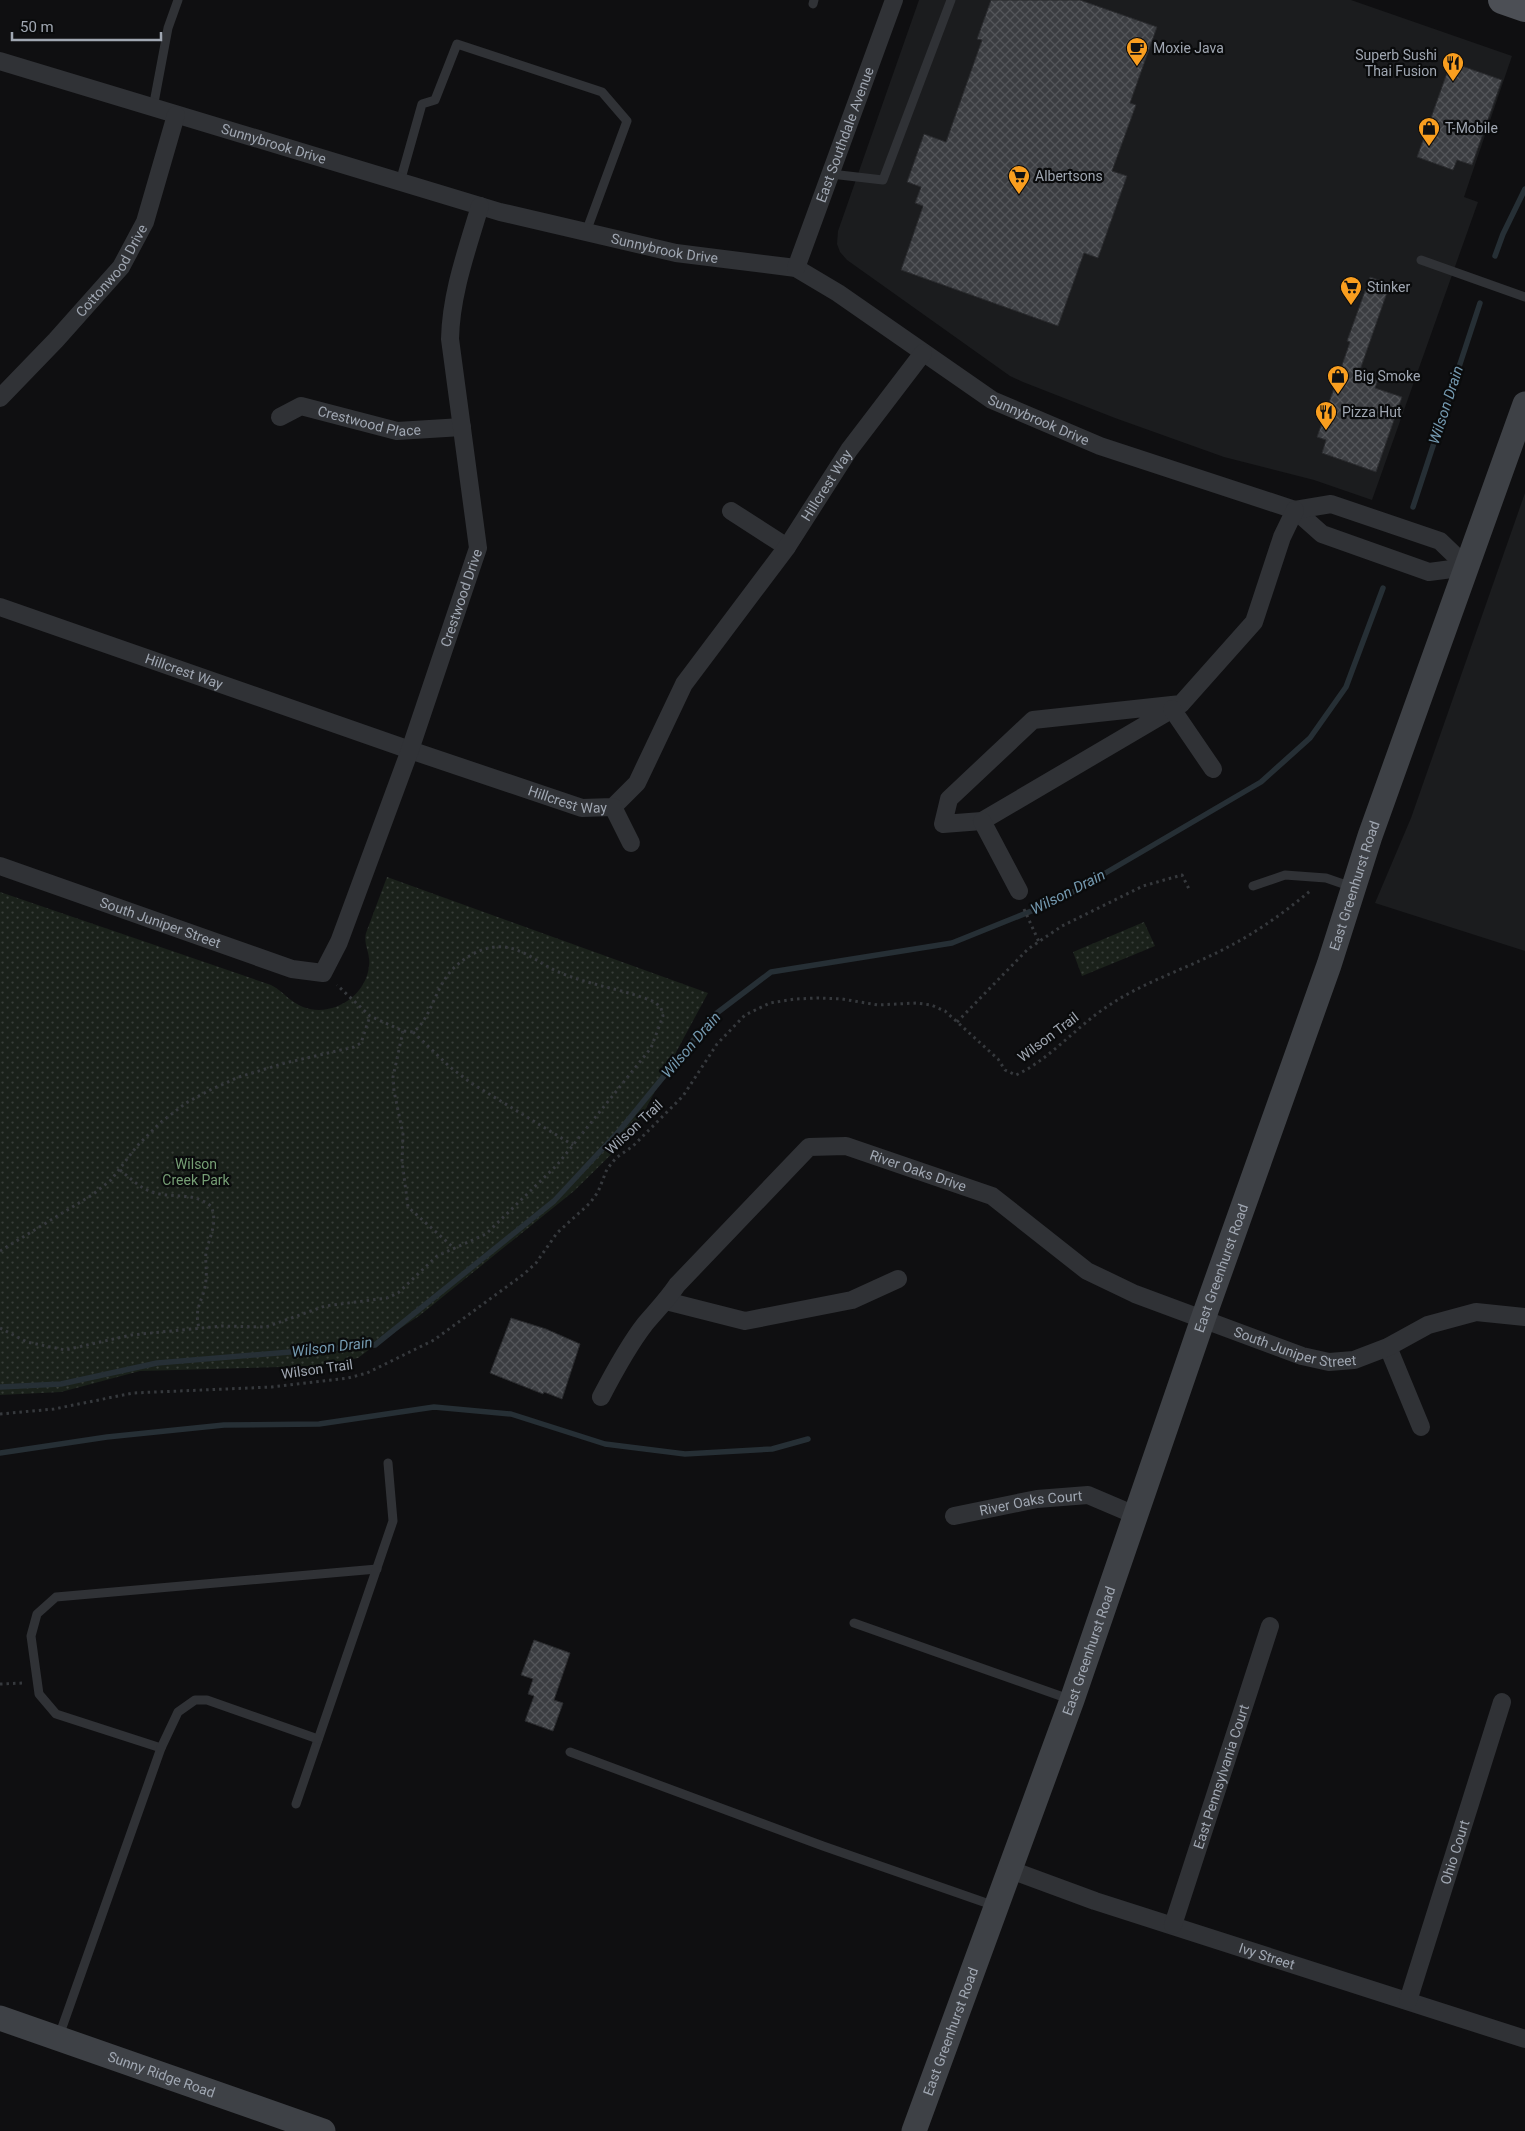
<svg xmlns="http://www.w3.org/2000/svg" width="1525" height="2131" font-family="Roboto,sans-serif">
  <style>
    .built { fill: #1b1c1e }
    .park { fill: url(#park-dots) }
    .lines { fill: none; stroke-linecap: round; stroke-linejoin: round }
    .stream { stroke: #262f35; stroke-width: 5.5 }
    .building { fill: url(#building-cross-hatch); stroke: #292a2d }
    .path { stroke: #36393d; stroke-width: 3; stroke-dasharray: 2.5 4; stroke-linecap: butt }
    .lane { stroke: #303236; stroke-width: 9 }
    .street { stroke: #303236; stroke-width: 18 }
    .secondary { stroke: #3e4146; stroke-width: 25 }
    .primary { stroke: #4c4f55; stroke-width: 28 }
    .labels { text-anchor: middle; stroke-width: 4.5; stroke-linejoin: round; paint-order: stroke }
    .poi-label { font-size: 14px; fill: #a0a7b2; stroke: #0a0b0c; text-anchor: start }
    .street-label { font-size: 14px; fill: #a0a7b2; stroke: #0a0b0c }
    .park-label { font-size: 14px; fill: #769f75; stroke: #0a0b0c }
    .water-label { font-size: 15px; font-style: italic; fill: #7499b0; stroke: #0a0b0c }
  </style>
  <defs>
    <pattern id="park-dots" width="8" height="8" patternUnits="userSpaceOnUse" patternTransform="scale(1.25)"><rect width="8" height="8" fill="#1a211a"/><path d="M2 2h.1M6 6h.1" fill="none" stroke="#383e39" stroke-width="1.8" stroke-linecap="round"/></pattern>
    <pattern id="building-cross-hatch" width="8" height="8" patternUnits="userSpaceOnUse" patternTransform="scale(1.25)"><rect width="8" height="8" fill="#3b3d41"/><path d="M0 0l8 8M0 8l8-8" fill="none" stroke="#54565a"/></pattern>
  </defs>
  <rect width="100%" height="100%" fill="#0f0f11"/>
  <!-- built -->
  <g class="built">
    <polygon points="919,0 1351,0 1512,56 1464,197 1478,202 1372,500 1314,480 1224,457 1115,418 1023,382 1010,376 847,260 840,252 837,244 838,231"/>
    <polygon points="1525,493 1525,951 1375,903 1411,818"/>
  </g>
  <!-- park -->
  <g class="park">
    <path d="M387 877 708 993 632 1134 574 1191 419 1316 375 1345 358 1358 316 1366 140 1371 61 1392 0 1395V892L271 985C283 991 290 1002 303 1007 331 1018 366 997 369 966 371 954 363 945 366 933Z"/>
    <polygon points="1144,922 1155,946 1082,976 1073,952"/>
  </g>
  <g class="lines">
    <!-- stream -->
    <g class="stream">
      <polyline points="1495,256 1503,234 1525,189"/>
      <polyline points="1413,507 1480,303"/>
      <polyline points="0,1387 61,1384 157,1363 375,1345 554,1201 620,1130 713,1016 771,972 952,943 1061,899 1261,782 1310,738 1346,687 1383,588"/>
      <polyline points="0,1453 107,1437 224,1425 319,1424 434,1407 511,1414 605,1444 685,1454 772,1449 808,1439"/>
    </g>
  </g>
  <!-- building -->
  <g class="building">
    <polygon points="991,0 1080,0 1157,27 1130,103 1136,105 1112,171 1127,176 1098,258 1084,253 1058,326 901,270 923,206 915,203 921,187 907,182 924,134 946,142 982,40 977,39"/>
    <polygon points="1459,65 1502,80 1472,165 1457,160 1453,170 1417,157 1448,70 1456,73"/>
    <polygon points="1370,277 1390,284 1359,373 1378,380 1375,388 1402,397 1376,472 1322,453 1326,440 1317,437 1350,342 1347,341"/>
    <polygon points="511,1318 546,1329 580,1344 562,1399 544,1392 543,1394 490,1373"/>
    <polygon points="534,1640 570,1653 554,1700 563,1703 553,1731 525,1721 534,1696 528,1694 533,1679 521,1675"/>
  </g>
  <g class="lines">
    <!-- path -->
    <g class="path">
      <polyline points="1024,909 1039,942"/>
      <polyline points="957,1022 1028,949 1062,926 1143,886 1182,875 1189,889"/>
      <polyline points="403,1031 393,1077 394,1091 403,1134 402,1161 408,1207 455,1249"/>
      <polyline points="413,1032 450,1067 471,1083 573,1145"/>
      <path d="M120 1170C130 1178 140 1188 152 1192 173 1199 191 1191 211 1206 218 1222 210 1236 206 1252 205 1261 207 1270 206 1279 205 1300 193 1305 199 1328"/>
      <polyline points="0,1251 92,1195 111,1180 137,1146 160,1123 186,1103 210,1090 239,1077 285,1063 354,1047 361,1043 370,1016"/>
      <path d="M0 1328 27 1342 65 1350 131 1335 222 1326 266 1327 325 1306 387 1298 398 1293 437 1256 486 1234 557 1165 651 1048 663 1016 661 1008 655 1002C623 989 588 985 556 971 539 963 525 950 505 947 487 945 469 954 456 966 435 984 432 1019 413 1032L403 1031 370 1016 337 985"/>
      <path d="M0 1414 54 1409 133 1393 272 1387 348 1378 367 1373 434 1340 524 1274 536 1263 557 1233 590 1203 598 1192 607 1169 616 1158 633 1146 683 1096 717 1044 745 1015 770 1003 795 999 818 998 842 999 878 1005 916 1003 931 1005 945 1011 998 1059 1005 1070 1016 1075C1049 1060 1077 1026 1108 1006 1145 981 1189 968 1228 947 1257 932 1285 912 1310 891"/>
      <polyline points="0,1684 24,1683"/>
    </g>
    <!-- lane -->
    <g class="lane">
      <polyline points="813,4 814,0"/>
      <polyline points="153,108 168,28 178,0"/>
      <polyline points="831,174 883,180 951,0"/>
      <polyline points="400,182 422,104 435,100 457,44 602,92 627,121 586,232"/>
      <polyline points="1421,260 1525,297"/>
      <polyline points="1253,886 1285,875 1326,878 1352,887"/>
      <polyline points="854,1623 1069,1699"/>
      <polyline points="161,1748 56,1714 39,1694 31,1636 37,1614 56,1597 377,1569"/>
      <polyline points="570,1752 823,1846 995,1906"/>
      <polyline points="296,1804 393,1521 388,1463"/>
      <polyline points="59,2036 161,1748 178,1712 195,1700 207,1700 318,1739"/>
    </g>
    <!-- street -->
    <g class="street">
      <path id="s1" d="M0 61 500 212 676 253 796 268 838 293 992 400 1100 446 1295 510 1322 534 1429 572 1467 567"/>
      <path id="s2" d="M796 268 894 0"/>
      <path id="s3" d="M0 398 56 340 121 267 145 222 176 115"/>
      <path id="s4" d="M280 417 301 406 397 431 462 427"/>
      <polyline points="1295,510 1331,504 1440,541 1467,567"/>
      <polyline points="731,511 787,547"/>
      <path id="s5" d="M0 607 410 750 582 808 613 807 637 783 684 684 787 547 849 450 923 353"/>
      <polyline points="1181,704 1033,720 949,799 943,824 982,821 1181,704 1254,622 1282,537 1295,510"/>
      <polyline points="1172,709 1213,769"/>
      <polyline points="613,807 631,843"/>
      <polyline points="982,821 1019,891"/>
      <path id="s6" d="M0 866 292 969 323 973 339 942 410 750 478 548 450 339C451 293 467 250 480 206"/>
      <polyline points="666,1301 745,1321 852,1300 898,1279"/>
      <polyline points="1388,1347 1421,1427"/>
      <path id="s7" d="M601 1397C614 1372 628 1346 645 1324 656 1311 667 1300 677 1285L809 1147 846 1146 992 1196 1087 1271 1135 1294 1302 1356 1329 1362 1354 1360 1388 1347 1428 1325 1476 1312 1525 1317"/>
      <path id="s8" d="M954 1516 1037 1499 1088 1495 1135 1515"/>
      <path id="s9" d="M1011 1870 1095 1901 1525 2039"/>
      <path id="s10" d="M1173 1925 1270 1626"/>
      <path id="s11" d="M1408 2001 1502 1702"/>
    </g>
    <!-- secondary -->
    <g class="secondary">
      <path id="s12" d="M0 2018 323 2131"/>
      <path id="s13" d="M914 2131 1072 1700 1203 1319 1329 965 1370 836 1525 404"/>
    </g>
    <!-- primary -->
    <polyline class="primary" points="1502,0 1525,8"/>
  </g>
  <!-- icons -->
  <defs>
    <g id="cafe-pin" transform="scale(1.125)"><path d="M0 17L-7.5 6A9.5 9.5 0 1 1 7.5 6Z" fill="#f99e1f" stroke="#0a0b0c"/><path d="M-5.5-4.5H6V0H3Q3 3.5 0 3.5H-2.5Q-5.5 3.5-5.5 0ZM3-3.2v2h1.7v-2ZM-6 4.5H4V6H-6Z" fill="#111"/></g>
    <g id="restaurant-pin" transform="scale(1.125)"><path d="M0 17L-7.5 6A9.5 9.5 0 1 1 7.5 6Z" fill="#f99e1f" stroke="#0a0b0c"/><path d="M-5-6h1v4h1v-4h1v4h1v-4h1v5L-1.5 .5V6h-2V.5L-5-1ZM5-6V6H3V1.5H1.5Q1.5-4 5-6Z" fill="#111"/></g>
    <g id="shop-pin" transform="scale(1.125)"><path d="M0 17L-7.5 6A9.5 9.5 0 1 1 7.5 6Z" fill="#f99e1f" stroke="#0a0b0c"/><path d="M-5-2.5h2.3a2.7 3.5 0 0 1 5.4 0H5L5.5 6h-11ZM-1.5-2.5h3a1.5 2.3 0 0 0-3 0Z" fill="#111"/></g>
    <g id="supermarket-pin" transform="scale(1.125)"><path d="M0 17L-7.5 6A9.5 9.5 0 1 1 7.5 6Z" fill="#f99e1f" stroke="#0a0b0c"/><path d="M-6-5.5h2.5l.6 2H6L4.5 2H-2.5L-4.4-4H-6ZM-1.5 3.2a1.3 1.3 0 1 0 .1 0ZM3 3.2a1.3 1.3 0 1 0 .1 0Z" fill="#111"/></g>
  </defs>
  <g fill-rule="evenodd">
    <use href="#cafe-pin" x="1137" y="48"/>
    <use href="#restaurant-pin" x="1453" y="63"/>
    <use href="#shop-pin" x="1429" y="128"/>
    <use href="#supermarket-pin" x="1019" y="176"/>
    <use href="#supermarket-pin" x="1351" y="287"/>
    <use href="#shop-pin" x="1338" y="376"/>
    <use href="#restaurant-pin" x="1326" y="412"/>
  </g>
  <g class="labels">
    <!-- poi labels -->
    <g class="poi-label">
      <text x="1153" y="53">Moxie Java</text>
      <text x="1437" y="60" text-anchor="end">Superb Sushi<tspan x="1437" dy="16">Thai Fusion</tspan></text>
      <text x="1445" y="133">T-Mobile</text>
      <text x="1035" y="181">Albertsons</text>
      <text x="1367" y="292">Stinker</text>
      <text x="1354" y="381">Big Smoke</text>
      <text x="1342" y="417">Pizza Hut</text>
    </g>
    <!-- street labels -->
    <g class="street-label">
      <text dy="5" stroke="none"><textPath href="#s2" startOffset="142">East Southdale Avenue</textPath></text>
      <text dy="5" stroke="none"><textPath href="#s1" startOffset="286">Sunnybrook Drive</textPath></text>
      <text dy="5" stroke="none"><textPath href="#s1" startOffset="691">Sunnybrook Drive</textPath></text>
      <text dy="5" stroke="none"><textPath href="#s3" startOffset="170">Cottonwood Drive</textPath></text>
      <text dy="5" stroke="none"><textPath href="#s4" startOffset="94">Crestwood Place</textPath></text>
      <text dy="5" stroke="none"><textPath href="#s1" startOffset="1111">Sunnybrook Drive</textPath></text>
      <text dy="5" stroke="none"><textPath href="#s5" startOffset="1035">Hillcrest Way</textPath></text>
      <text dy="5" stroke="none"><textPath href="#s6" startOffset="741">Crestwood Drive</textPath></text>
      <text dy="5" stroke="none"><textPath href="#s5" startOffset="195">Hillcrest Way</textPath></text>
      <text dy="5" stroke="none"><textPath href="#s5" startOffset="600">Hillcrest Way</textPath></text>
      <text dy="5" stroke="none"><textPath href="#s13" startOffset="1321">East Greenhurst Road</textPath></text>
      <text dy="5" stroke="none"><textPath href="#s6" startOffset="170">South Juniper Street</textPath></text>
      <text transform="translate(1048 1037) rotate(-37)" y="5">Wilson Trail</text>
      <text transform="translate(634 1127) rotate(-43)" y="5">Wilson Trail</text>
      <text dy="5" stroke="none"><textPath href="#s7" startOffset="440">River Oaks Drive</textPath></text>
      <text dy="5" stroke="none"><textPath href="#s13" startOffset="916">East Greenhurst Road</textPath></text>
      <text dy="5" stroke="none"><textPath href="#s7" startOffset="862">South Juniper Street</textPath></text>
      <text transform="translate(317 1369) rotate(-8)" y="5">Wilson Trail</text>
      <text dy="5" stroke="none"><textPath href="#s8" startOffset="78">River Oaks Court</textPath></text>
      <text dy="5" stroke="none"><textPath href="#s13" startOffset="511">East Greenhurst Road</textPath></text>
      <text dy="5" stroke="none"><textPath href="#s10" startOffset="156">East Pennsylvania Court</textPath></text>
      <text dy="5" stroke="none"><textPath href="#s11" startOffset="156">Ohio Court</textPath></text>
      <text dy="5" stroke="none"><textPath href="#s9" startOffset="270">Ivy Street</textPath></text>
      <text dy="5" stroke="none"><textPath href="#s13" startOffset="106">East Greenhurst Road</textPath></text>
      <text dy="5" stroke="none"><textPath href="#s12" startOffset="171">Sunny Ridge Road</textPath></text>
    </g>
    <!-- park labels -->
    <g class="park-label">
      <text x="196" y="1169">Wilson<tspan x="196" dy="16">Creek Park</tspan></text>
    </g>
    <!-- water labels -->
    <g class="water-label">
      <text transform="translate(1446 405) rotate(-72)" y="5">Wilson Drain</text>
      <text transform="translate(1068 892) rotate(-27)" y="5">Wilson Drain</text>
      <text transform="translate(691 1045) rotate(-49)" y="5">Wilson Drain</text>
      <text transform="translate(332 1347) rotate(-7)" y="5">Wilson Drain</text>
    </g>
  </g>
  <!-- scale -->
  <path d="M12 32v8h149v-8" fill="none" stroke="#a0a7b2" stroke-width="2.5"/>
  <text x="20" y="32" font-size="15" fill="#a0a7b2" stroke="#0a0b0c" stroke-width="4" paint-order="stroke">50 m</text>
</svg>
